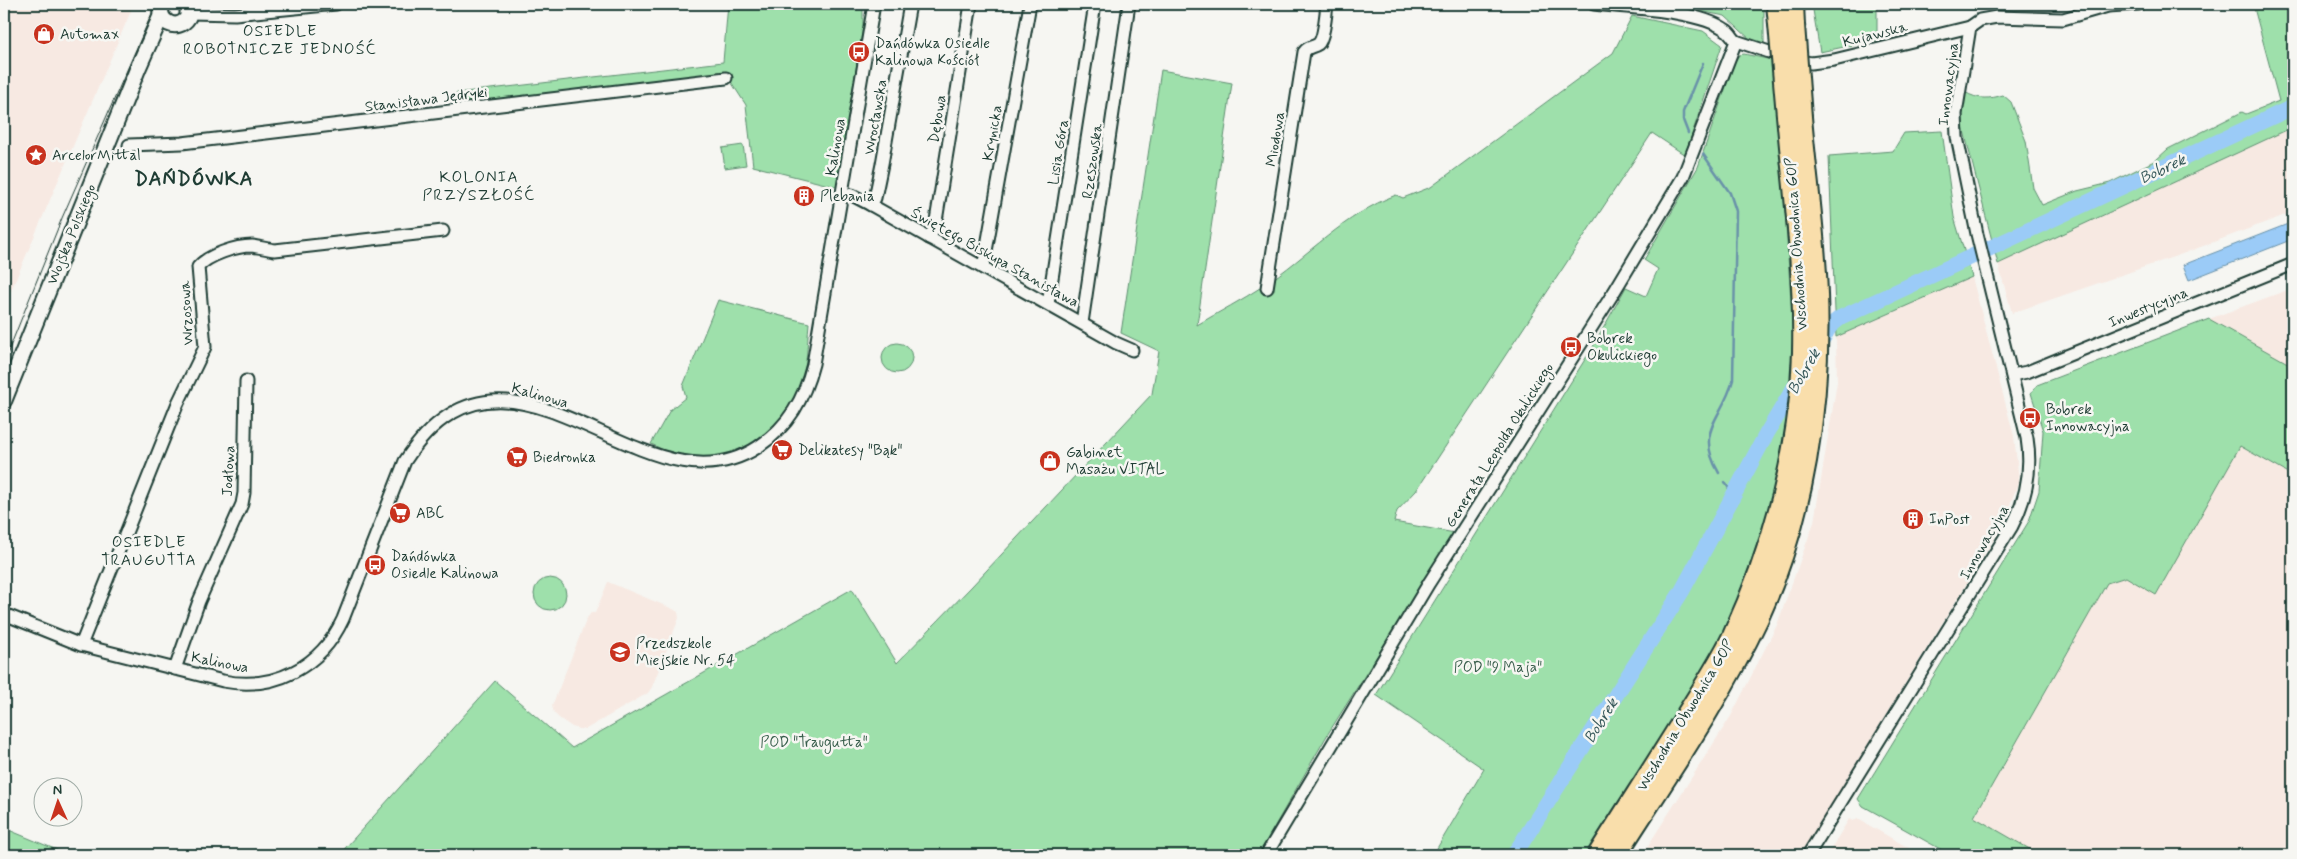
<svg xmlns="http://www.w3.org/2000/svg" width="2297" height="859" font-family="Mynerve,sans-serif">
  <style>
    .built { fill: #f7e9e2 }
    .green { fill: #9ee0ab; stroke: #5e8e70 }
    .water { fill: #9bcbf7; stroke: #6992a9 }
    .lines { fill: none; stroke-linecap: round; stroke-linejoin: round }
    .stream { stroke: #6992a9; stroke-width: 2.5 }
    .river { stroke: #9bcbf7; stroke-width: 16 }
    .minor-casing { stroke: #1f3d34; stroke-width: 15 }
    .secondary-casing { stroke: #1f3d34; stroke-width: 19 }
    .motorway-casing { stroke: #1f3d34; stroke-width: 24 }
    .minor { stroke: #f6f6f2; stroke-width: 11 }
    .secondary { stroke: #f6f6f2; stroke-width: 15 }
    .motorway { stroke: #f9deab; stroke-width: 20 }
    .tram { stroke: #1f3d34; stroke-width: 1 }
    .motorway-bridge-casing { stroke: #1f3d34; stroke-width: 24; stroke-linecap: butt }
    .motorway-bridge { stroke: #f9deab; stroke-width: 20 }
    .labels { text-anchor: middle; stroke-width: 5; stroke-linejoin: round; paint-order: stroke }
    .poi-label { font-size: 15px; fill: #1f3d34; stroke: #f6f6f2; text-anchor: start }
    .street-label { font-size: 15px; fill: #1f3d34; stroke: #f6f6f2 }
    .park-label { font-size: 15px; fill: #385e4c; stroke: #f6f6f2 }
    .neighbourhood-label { font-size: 16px; letter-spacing: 1px; fill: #1f3d34; stroke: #f6f6f2 }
    .water-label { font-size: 16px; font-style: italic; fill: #38595b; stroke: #f6f6f2 }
    .district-label { font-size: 20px; font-weight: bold; letter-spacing: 1px; fill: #1f3d34; stroke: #f6f6f2 }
  </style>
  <rect width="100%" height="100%" fill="#f6f6f2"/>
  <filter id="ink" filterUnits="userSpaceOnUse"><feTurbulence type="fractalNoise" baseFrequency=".02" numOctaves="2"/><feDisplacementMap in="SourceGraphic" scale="10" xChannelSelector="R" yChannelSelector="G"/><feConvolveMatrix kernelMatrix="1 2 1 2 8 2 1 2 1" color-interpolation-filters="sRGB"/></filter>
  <g filter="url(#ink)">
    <!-- built -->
    <g class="built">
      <polygon points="4,4 134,4 4,307"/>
      <polygon points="2293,127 2293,212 2182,254 2012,313 1998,264"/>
      <polygon points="1972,277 2014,436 2019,480 2003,524 1800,855 1642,855 1731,716 1777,625 1814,522 1837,382 1836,337"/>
      <polygon points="2293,288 2293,366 2209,319"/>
      <polygon points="2240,445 2293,476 2293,855 2040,855 1974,818 2107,583 2126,577 2156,595"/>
      <polygon points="608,582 673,609 678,612 679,618 652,687 648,693 593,725 586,729 579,729 572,727 559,718 554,713 552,706 587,618 591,613 595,613"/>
      <polygon points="1849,819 1853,821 1858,819 1921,855 1827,855"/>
    </g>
    <!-- green -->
    <g class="green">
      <polygon points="728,4 863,4 863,26 837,187 753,166 746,105 726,74 459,106 456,93 723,62"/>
      <polygon points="1665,4 1764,4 1764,43 1752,41 1725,16"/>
      <polygon points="1812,4 1877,4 1877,40 1820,52"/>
      <path d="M2253 4H2293V127L1998 264 1962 123 1965 92C1977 100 1991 99 2003 95L2011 102 2026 141 2033 188 2042 205 2077 191 2110 183 2156 160 2168 149 2242 112 2246 114 2279 101Z"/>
      <path d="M1632 16 1703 31 1722 45 1685 155 1652 133 1416 491 1397 511 1394 522 1455 533 1329 732 1258 855H339L495 681 572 748 852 589 897 663 972 586 1152 394 1159 351 1121 333 1161 70 1232 83 1197 325C1219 312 1242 300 1263 286 1308 256 1345 214 1396 195L1403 198 1431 187 1613 53Z"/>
      <polygon points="1744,54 1772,60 1784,196 1793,331 1788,427 1774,496 1724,637 1586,855 1433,855 1484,769 1376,695 1594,345 1626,287 1646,296 1658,269 1644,260 1698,167 1735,61 1739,55"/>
      <polygon points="1942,131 1954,217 1972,277 1836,337 1829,156 1893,151 1904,133"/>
      <polygon points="743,145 746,165 725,168 722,148"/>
      <path d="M718 300 809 323C807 346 807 369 800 391 791 416 757 447 732 455 719 460 701 460 687 458 675 456 662 449 651 444L670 410 686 397 683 386Z"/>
      <polygon points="2209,319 2293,366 2293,476 2240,446 2156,595 2126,577 2107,583 1974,817 2040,855 1951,855 1863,806 1858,799 2029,521 2039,491 2043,431 2031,393 2037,385"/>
      <circle cx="897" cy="358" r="15"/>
      <circle cx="550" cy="594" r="16"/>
      <polygon points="4,828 69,855 4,855"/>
    </g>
    <!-- water -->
    <polygon class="water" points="2293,222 2293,239 2189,280 2183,265"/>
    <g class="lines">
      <!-- stream -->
      <g class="stream">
        <polyline points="1688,133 1683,120 1683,112 1703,63"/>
        <path d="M1703 154 1730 193 1736 211 1733 380C1722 420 1694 430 1719 473"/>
        <polyline points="1725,482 1733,496"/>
      </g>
      <!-- river -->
      <g class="river">
        <polyline points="1816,350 1830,326 1840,318 2293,107"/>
        <polyline points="1514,855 1682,591 1767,433 1800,378"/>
      </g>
      <!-- minor casing -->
      <g class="minor-casing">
        <g id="minor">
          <path d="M1594 4C1628 8 1699 10 1726 30 1730 32 1733 38 1736 41"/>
          <polyline points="190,13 235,14 336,4"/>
          <polyline points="1736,41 1787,58 1811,63 1834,60 1970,27 1980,20 1997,17 2063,19 2108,6 2139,4"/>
          <polyline points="129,145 182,143 726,78"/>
          <polyline points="842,193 852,195 871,205 1116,343 1132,350"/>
          <polyline points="871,205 875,198 882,164 910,4"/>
          <polyline points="929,238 935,227 971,4"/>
          <polyline points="983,268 1030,4"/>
          <path d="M1267 288 1304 52C1308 46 1312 48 1318 44 1324 39 1326 12 1327 4"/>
          <polyline points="1048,304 1095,4"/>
          <polyline points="1082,323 1129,4"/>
          <polyline points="2012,375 2027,372 2293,264"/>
          <path d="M4 614 81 645 223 681C274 691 321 667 343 619L405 461C510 299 643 523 758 447 789 426 804 399 813 364L874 4"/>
          <path d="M81 645 178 403 205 347 198 267C208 255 236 246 252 246 259 247 267 249 275 250L443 231"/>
          <polyline points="175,669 199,601 242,504 244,493 246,381"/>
          <polyline points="1266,855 1429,583 1614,292 1683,177 1736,41"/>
          <path d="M1808 855 2012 526C2027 498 2032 470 2027 438L1977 234 1957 137 1956 114 1970 27"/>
        </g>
      </g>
      <!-- secondary casing -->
      <g class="secondary-casing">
        <g id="secondary">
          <path d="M162 4C155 22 178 33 188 17V4"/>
          <polyline points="4,400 138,68 161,16"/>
        </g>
      </g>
      <!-- motorway casing -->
      <g class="motorway-casing">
        <g id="motorway">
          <polyline points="1777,4 1779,24"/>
          <polyline points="1793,4 1794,25"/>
          <path d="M1598 855C1628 807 1659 760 1689 711 1704 687 1720 662 1733 636 1774 547 1800 450 1803 352 1805 273 1794 193 1787 115"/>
          <path d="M1616 855C1665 778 1719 701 1758 618 1804 518 1821 403 1817 294 1815 235 1806 176 1801 117"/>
        </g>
      </g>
      <!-- minor -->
      <use href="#minor" class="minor"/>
      <!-- secondary -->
      <use href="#secondary" class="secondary"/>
      <!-- motorway -->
      <use href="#motorway" class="motorway"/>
      <!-- tram -->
      <polyline class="tram" points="4,362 62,218 156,4"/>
      <!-- motorway-bridge casing -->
      <g class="motorway-bridge-casing">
        <g id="motorway-bridge">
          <polyline points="1779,24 1787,115"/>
          <polyline points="1794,25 1801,117"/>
        </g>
      </g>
      <!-- motorway-bridge -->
      <use href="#motorway-bridge" class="motorway-bridge"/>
    </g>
  </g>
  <!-- icons -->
  <defs>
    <g id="shop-disc" transform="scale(1.125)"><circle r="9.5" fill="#c8321e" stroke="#f6f6f2"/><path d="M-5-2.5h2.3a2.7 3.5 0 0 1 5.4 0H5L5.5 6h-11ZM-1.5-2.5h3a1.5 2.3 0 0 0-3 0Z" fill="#fff"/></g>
    <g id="bus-disc" transform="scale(1.125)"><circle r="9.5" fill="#c8321e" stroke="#f6f6f2"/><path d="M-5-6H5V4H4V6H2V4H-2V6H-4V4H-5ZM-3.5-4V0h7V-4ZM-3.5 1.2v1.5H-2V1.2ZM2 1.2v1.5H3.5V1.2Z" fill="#fff"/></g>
    <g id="sight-disc" transform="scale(1.125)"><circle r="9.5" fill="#c8321e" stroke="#f6f6f2"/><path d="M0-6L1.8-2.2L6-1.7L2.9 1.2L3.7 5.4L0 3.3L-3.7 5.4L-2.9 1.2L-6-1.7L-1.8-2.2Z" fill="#fff"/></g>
    <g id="building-disc" transform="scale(1.125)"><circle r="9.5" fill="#c8321e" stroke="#f6f6f2"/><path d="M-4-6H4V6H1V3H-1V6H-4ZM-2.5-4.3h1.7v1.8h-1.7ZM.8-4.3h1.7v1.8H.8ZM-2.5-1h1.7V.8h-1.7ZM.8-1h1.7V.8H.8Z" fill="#fff"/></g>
    <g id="supermarket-disc" transform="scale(1.125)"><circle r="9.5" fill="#c8321e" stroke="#f6f6f2"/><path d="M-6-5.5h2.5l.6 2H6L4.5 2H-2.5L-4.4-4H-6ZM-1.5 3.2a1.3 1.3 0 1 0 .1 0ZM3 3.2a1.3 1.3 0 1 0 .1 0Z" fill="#fff"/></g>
    <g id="school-disc" transform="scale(1.125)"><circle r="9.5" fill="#c8321e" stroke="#f6f6f2"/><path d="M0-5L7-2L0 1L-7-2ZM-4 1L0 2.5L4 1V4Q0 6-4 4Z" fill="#fff"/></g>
  </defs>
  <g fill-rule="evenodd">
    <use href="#shop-disc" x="44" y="34"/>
    <use href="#bus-disc" x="859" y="52"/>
    <use href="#sight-disc" x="36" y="155"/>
    <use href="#building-disc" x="804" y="196"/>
    <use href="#bus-disc" x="1571" y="347"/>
    <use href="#bus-disc" x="2030" y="418"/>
    <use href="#supermarket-disc" x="782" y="450"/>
    <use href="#supermarket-disc" x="517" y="457"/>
    <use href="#shop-disc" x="1050" y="461"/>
    <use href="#supermarket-disc" x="400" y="513"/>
    <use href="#building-disc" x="1913" y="519"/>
    <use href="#bus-disc" x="375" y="565"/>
    <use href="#school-disc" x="620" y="652"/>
  </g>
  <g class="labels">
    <!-- poi labels -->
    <g class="poi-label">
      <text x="60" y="39">Automax</text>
      <text x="875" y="48">Dańdówka Osiedle<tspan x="875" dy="17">Kalinowa Kościół</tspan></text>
      <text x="52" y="160">ArcelorMittal</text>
      <text x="820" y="201">Plebania</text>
      <text x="1587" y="343">Bobrek<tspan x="1587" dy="17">Okulickiego</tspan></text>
      <text x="2046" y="414">Bobrek<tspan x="2046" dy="17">Innowacyjna</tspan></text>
      <text x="798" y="455">Delikatesy "Bąk"</text>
      <text x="1066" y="457">Gabinet<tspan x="1066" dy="17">Masażu VITAL</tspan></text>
      <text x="533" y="462">Biedronka</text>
      <text x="416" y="518">ABC</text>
      <text x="1929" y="524">InPost</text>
      <text x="391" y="561">Dańdówka<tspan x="391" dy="17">Osiedle Kalinowa</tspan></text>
      <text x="636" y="648">Przedszkole<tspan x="636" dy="17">Miejskie Nr. 54</tspan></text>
    </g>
    <!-- street labels -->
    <g class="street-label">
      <text transform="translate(1875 34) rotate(-14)" y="5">Kujawska</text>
      <text transform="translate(1948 84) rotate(-83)" y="5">Innowacyjna</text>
      <text transform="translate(426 99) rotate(-7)" y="5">Stanisława Jędryki</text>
      <text transform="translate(875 117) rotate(-80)" y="5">Wrocławska</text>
      <text transform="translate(937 119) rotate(-81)" y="5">Dębowa</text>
      <text transform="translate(992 133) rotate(-80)" y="5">Krynicka</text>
      <text transform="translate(1275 139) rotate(-81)" y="5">Miodowa</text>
      <text transform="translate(835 147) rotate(-80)" y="5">Kalinowa</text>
      <text transform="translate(1058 152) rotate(-81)" y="5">Lisia Góra</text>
      <text transform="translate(1092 161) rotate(-82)" y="5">Rzeszowska</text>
      <text transform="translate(71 234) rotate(-68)" y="5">Wojska Polskiego</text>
      <text transform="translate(1796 244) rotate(-94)" y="5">Wschodnia Obwodnica GOP</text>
      <text transform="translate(995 257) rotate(29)" y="5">Świętego Biskupa Stanisława</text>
      <text transform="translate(2148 307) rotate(-22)" y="5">Inwestycyjna</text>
      <text transform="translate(186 313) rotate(-93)" y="5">Wrzosowa</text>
      <text transform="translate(540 395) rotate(16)" y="5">Kalinowa</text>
      <text transform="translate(1499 445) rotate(-58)" y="5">Generała Leopolda Okulickiego</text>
      <text transform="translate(228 471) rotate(-87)" y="5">Jodłowa</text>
      <text transform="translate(1984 542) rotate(-60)" y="5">Innowacyjna</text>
      <text transform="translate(220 662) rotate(11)" y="5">Kalinowa</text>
      <text transform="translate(1685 715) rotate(-59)" y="5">Wschodnia Obwodnica GOP</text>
    </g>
    <!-- park labels -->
    <g class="park-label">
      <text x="1498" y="672">POD "9 Maja"</text>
      <text x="814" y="747">POD "Traugutta"</text>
    </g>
    <!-- neighbourhood labels -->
    <g class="neighbourhood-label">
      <text x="280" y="36">OSIEDLE<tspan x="280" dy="18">ROBOTNICZE JEDNOŚĆ</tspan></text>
      <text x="479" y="182">KOLONIA<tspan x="479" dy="18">PRZYSZŁOŚĆ</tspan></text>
      <text x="149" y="547">OSIEDLE<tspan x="149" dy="18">TRAUGUTTA</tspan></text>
    </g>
    <!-- water labels -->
    <g class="water-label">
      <text transform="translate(2162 168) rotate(-25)" y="6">Bobrek</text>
      <text transform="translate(1803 371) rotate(-60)" y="6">Bobrek</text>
      <text transform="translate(1600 720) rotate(-58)" y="6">Bobrek</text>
    </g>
    <!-- district labels -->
    <g class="district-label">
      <text x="194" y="185">DAŃDÓWKA</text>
    </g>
  </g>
  <!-- margin -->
  <rect width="2297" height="859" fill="none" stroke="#f6f6f2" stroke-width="20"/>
  <rect x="10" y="10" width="2277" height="839" fill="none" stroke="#1f3d34" stroke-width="2" filter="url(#ink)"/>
  <!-- north arrow -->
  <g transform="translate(58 802) rotate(357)"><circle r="24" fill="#f6f6f2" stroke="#a0aca6"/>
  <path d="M0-4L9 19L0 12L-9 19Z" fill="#c8321e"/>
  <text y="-8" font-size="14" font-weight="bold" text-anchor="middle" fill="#1f3d34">N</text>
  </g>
</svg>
